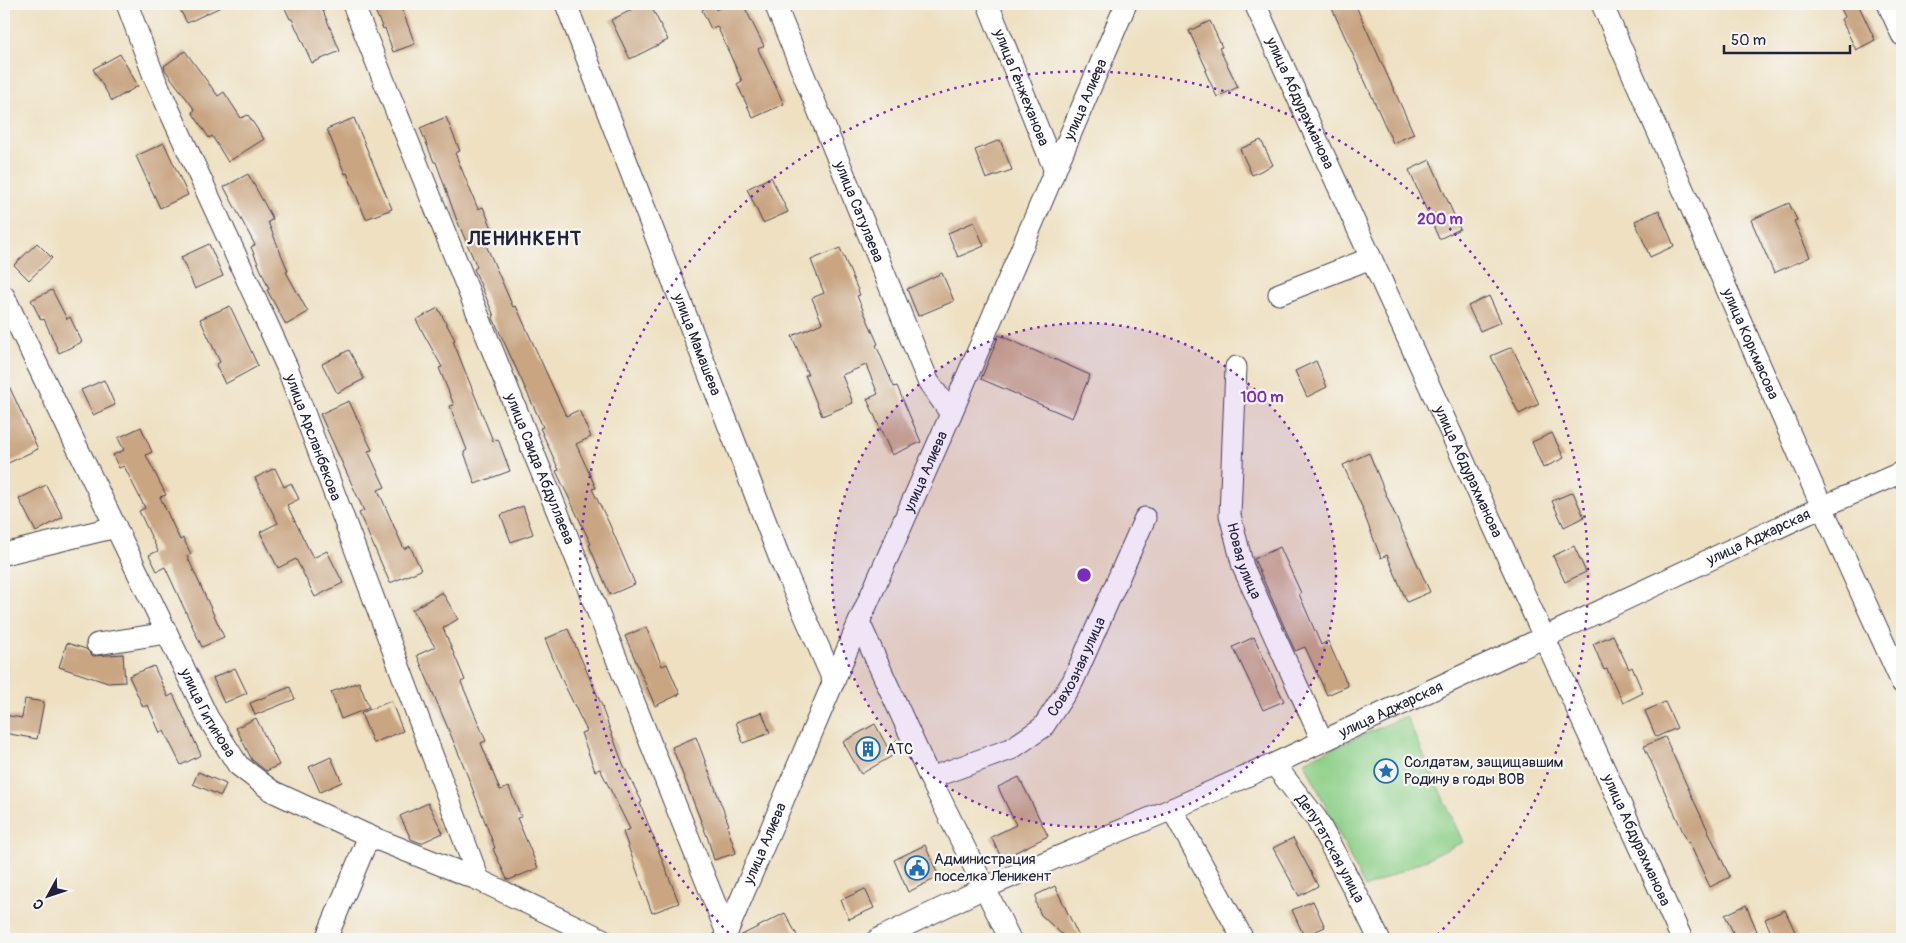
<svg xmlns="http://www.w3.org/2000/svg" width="1906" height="943" font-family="Pangolin,sans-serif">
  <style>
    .green { fill: #8bcf87; stroke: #567861 }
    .building { fill: #c9a582 }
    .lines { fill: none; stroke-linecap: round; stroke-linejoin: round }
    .minor-casing { stroke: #413e4f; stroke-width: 23 }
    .minor { stroke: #fff; stroke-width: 21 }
    .ring { fill: none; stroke: #7b2cbf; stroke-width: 2.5; stroke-dasharray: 2.5 5 }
    .labels { text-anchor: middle; stroke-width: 4.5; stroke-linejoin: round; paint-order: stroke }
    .street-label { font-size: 15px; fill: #22223b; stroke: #f6f6f2 }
    .poi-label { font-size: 15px; fill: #22223b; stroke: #f6f6f2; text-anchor: start }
    .district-label { font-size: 20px; font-weight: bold; letter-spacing: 1px; fill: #22223b; stroke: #f6f6f2 }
    .centre { fill: #7b2cbf; stroke: #f6f6f2; stroke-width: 2.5 }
    .ring-label { font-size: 15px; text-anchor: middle; font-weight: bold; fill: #7b2cbf; stroke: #f6f6f2; stroke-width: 4.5; stroke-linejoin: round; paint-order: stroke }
  </style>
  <rect width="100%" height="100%" fill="#f6f6f2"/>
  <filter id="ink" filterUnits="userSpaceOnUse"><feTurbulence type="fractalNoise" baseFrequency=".02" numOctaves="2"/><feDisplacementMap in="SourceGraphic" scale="10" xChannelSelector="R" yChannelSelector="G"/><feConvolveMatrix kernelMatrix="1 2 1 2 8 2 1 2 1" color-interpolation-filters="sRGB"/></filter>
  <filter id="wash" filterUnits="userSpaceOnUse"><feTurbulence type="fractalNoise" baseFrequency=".0096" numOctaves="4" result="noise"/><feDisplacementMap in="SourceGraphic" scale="20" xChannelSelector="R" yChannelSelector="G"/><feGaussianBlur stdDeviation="1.12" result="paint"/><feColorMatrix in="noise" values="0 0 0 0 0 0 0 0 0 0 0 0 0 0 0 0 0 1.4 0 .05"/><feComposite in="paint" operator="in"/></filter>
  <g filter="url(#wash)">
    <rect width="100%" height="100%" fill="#eee0c1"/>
    <!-- green -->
    <polygon class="green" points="1406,716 1463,842 1365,888 1304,761"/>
    <g id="blocks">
      <!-- building -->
      <g class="building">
        <polygon points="177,4 227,4 187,23"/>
        <polygon points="283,4 320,4 340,51 312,63 292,19 290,19"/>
        <polygon points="372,4 400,4 415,44 393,52 385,28 383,29"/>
        <polygon points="644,4 650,4 668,40 630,59 611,20"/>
        <polygon points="713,4 716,10 728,4 743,4 764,46 758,49 784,104 753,118 737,84 742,81 717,26 711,29 702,10"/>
        <polygon points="1330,4 1355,4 1414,134 1393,143"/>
        <polygon points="1839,4 1858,4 1875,40 1856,50 1841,19 1845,17"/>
        <polygon points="1210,21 1222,47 1219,48 1238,87 1217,97 1205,71 1207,70 1189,31"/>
        <polygon points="185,51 218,96 224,92 241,118 248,115 264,139 228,162 212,136 209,138 192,112 195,110 165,70 164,66"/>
        <polygon points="120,54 138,86 112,101 93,69"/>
        <polygon points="446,117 460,151 455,153 478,209 483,207 497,240 486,245 513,307 516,306 566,416 579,410 591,437 576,444 596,488 592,489 609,523 635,584 610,595 589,545 591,544 556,471 559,470 540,428 543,427 493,318 494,316 474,269 477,267 456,218 436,162 434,162 420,128"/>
        <polygon points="354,118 392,209 366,219 347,173 345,174 327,129"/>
        <polygon points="1000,140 1012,170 986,179 975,150"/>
        <polygon points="1261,140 1273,165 1252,175 1240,149"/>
        <polygon points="164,143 188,195 160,208 136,156"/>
        <polygon points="1430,160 1460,229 1439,239 1409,170"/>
        <polygon points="248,174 273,219 268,222 288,271 286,272 308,312 286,325 267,290 269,289 251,247 255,245 224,187"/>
        <polygon points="771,177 788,212 763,223 747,189"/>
        <polygon points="1789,203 1797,220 1794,221 1810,257 1774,273 1751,220"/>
        <polygon points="1659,210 1674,246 1650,257 1635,221"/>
        <polygon points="974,222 984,246 958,257 948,233"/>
        <polygon points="37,243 52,258 29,280 14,265"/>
        <polygon points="209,244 223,276 195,289 181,257"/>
        <polygon points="840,248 860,295 857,296 878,344 876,345 894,387 897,386 921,442 892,455 867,399 878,394 866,365 842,375 853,403 822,416 805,375 808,375 792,336 822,323 812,298 824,293 811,260"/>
        <polygon points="942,273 954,301 918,316 907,289"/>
        <polygon points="52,290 67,319 70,317 82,342 59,353 44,319 41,320 31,300"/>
        <polygon points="1489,296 1501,322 1480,331 1468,306"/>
        <polygon points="230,306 258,366 225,384 216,365 220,362 200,319"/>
        <polygon points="438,308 455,340 453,341 493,441 498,439 510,471 475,484 464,452 467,450 450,406 454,405 439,368 442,367 416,320"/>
        <polygon points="999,335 1090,375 1072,418 981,379"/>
        <polygon points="1512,347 1539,404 1519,414 1491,356"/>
        <polygon points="349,350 364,379 337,393 322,364"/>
        <polygon points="1316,361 1327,387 1307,397 1295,371"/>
        <polygon points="4,375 38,449 4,465"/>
        <polygon points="104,380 115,405 93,415 81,390"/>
        <polygon points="349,401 372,450 368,451 385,487 378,490 404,549 410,546 421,570 390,583 359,513 364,511 320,414"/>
        <polygon points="141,427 152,452 146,455 166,495 160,497 180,540 183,538 191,554 187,556 224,637 202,647 165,567 157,571 149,555 158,551 139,511 145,508 124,466 119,468 113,455 124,450 118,438"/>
        <polygon points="1552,433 1564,458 1543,468 1532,442"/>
        <polygon points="1369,453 1387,497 1430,592 1407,602 1387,555 1381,558 1362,509 1363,509 1343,465"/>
        <polygon points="275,468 284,487 291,483 299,499 287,505 313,558 327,551 343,583 315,597 296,559 278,568 260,532 278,523 255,478"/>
        <polygon points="46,485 63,517 36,532 19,499"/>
        <polygon points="1573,492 1584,517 1564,527 1552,501"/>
        <polygon points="523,506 533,534 511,542 501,515"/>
        <polygon points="1574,546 1586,572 1565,582 1553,556"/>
        <polygon points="1280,547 1301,593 1299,594 1321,645 1328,641 1348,686 1327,695 1305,647 1295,651 1254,559"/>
        <polygon points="442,592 458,619 443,628 465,680 461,682 486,741 481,743 500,790 509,787 521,817 517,818 538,868 509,880 507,879 493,849 495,848 463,764 417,655 435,647 412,610"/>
        <polygon points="646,627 662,666 667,664 680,694 655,706 625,636"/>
        <polygon points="568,629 603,708 602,708 623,764 642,802 640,803 679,903 652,913 623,832 630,829 600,769 595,771 581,733 587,731 563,682 545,639"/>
        <polygon points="1613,635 1629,669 1632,667 1643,693 1623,703 1607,669 1604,670 1593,644"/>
        <polygon points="1254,637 1284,701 1263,710 1233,647"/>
        <polygon points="67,643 86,649 93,656 123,654 125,682 108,683 59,667"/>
        <polygon points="154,666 168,697 173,694 201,755 181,765 164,731 160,733 148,705 143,707 129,676"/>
        <polygon points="235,668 247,693 224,703 213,678"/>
        <polygon points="359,682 369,708 341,719 331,692"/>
        <polygon points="290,687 295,699 255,715 250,703"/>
        <polygon points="25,699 44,702 37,739 4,733 4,715 22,718"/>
        <polygon points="391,701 403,731 373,743 361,713"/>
        <polygon points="1665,702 1677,728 1656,737 1645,711"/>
        <polygon points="762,712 770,733 743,743 736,722"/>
        <polygon points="256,718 279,765 266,771 252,760 236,728"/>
        <polygon points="875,724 892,756 861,774 843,742"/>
        <polygon points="696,737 729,825 727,826 736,853 714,860 708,839 672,747"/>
        <polygon points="1665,737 1693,799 1730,877 1710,887 1689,842 1688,843 1644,746"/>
        <polygon points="331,757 342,782 320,792 309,767"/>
        <polygon points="198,772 226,784 221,796 193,784"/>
        <polygon points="1019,777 1048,836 1002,859 991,837 1016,825 998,787"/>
        <polygon points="428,803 443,833 421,843 411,839 400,816"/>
        <polygon points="1293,838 1318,886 1299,896 1273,848"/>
        <polygon points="925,845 939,877 908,892 894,860"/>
        <polygon points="1055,886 1080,939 1067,939 1041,915 1036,904 1036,895"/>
        <polygon points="865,889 874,908 849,919 841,900"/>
        <polygon points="1313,901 1325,927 1304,936 1292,910"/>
        <polygon points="1746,905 1757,931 1736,939 1725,915"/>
        <polygon points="1785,910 1797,936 1789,939 1774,939 1765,919"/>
        <polygon points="785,913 799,939 738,939 738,937"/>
      </g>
    </g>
  </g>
  <g filter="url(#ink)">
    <use href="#blocks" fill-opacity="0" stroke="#413e4f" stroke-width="1"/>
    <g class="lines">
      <!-- minor casing -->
      <g class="minor-casing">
        <g id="minor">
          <path id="s1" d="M127 4 155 79 287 367 479 880"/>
          <path id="s2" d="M353 4 727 933"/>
          <path id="s3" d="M566 4 780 559 834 682"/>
          <path id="s4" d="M775 4 928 381 951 414"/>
          <path id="s5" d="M988 4 1055 171"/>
          <path id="s6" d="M1255 4 1682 939"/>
          <path id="s7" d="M1602 4 1822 507 1902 683"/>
          <polyline points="1888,4 1902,35"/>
          <polyline points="1279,294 1371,258"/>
          <path id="s8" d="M4 296 208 718 238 765 272 791 369 836 479 880 602 939"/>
          <path id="s9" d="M1236 367 1230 515 1243 567 1322 740"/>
          <polyline points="4,554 116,527"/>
          <polyline points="859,622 930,778 1010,939"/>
          <polyline points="97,644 167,633"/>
          <path id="s10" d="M1274 764 1316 818 1363 906 1379 939"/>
          <path id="s11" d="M930 778 1011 749 1043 727 1073 681 1145 518"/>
          <polyline points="1172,809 1243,939"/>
          <polyline points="326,939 369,836"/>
          <path id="s12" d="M724 939 859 622 951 414 1126 4"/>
          <path id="s13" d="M878 939 984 888 1172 809 1274 764 1822 507 1902 472"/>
        </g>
      </g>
      <!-- minor -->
      <use href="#minor" class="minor"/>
    </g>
  </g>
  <!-- distance rings -->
  <circle cx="1084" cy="575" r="252" fill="#7b2cbf" fill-opacity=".12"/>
  <g class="ring">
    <circle cx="1084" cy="575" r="252"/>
    <path d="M734 938A504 504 0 1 1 1434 938"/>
  </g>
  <!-- icons -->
  <defs>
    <g id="building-ring" transform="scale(1.25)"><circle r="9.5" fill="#f6f6f2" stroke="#1f6fb2" stroke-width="1.5"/><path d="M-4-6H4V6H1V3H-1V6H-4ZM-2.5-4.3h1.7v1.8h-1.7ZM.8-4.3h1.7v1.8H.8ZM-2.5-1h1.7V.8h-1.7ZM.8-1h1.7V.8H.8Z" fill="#1f6fb2"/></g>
    <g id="sight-ring" transform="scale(1.25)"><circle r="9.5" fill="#f6f6f2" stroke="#1f6fb2" stroke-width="1.5"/><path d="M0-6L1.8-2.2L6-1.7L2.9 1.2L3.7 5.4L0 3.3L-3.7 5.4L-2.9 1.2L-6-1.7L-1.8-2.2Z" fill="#1f6fb2"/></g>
    <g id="civic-ring" transform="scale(1.25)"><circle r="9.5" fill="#f6f6f2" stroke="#1f6fb2" stroke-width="1.5"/><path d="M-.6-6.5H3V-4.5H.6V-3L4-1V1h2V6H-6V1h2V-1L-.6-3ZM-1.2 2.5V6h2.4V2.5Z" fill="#1f6fb2"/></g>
  </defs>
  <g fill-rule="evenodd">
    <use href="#building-ring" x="868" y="749"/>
    <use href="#sight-ring" x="1386" y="771"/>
    <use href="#civic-ring" x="917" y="868"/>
  </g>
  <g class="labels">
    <!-- street labels -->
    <g class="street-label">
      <text dy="5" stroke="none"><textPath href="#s5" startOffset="90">улица Генжеханова</textPath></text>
      <text dy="5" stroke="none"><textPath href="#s12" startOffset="914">улица Алиева</textPath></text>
      <text dy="5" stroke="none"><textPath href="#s6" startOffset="109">улица Абдурахманова</textPath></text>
      <text dy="5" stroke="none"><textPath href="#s4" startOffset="224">улица Сатулаева</textPath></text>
      <text dy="5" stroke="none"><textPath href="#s3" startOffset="365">улица Мамашева</textPath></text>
      <text dy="5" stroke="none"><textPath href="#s7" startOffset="371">улица Коркмасова</textPath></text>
      <text dy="5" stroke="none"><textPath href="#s1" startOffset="472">улица Арсланбекова</textPath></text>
      <text dy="5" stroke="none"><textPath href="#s2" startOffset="501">улица Саида Абдуллаева</textPath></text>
      <text dy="5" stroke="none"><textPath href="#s12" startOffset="509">улица Алиева</textPath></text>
      <text dy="5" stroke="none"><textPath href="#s6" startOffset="514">улица Абдурахманова</textPath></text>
      <text dy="5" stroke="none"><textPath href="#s13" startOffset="968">улица Аджарская</textPath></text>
      <text dy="5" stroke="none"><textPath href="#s9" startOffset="196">Новая улица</textPath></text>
      <text dy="5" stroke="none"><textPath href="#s11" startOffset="194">Совхозная улица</textPath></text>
      <text dy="5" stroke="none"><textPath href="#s13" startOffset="562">улица Аджарская</textPath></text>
      <text dy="5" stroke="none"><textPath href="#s8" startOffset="464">улица Гитинова</textPath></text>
      <text dy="5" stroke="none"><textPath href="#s6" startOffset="919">улица Абдурахманова</textPath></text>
      <text dy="5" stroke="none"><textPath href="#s12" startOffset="104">улица Алиева</textPath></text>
      <text dy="5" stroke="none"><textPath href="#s10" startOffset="102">Депутатская улица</textPath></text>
    </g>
    <!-- poi labels -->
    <g class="poi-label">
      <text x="886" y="754">АТС</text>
      <text x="1404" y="767">Солдатам, защищавшим<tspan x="1404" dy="17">Родину в годы ВОВ</tspan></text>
      <text x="934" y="864">Администрация<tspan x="934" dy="17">поселка Леникент</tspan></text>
    </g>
    <!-- district labels -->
    <g class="district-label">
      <text x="525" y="245">ЛЕНИНКЕНТ</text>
    </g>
  </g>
  <circle cx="1084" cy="575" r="8" class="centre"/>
  <g class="ring-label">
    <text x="1440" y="224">200 m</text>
    <text x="1262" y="402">100 m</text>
  </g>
  <!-- margin -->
  <rect width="1906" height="943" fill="none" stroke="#f6f6f2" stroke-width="20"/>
  <!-- north arrow -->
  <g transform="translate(48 896) rotate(230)" stroke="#f6f6f2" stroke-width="4" paint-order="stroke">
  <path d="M0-4L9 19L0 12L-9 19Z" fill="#22223b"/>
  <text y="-8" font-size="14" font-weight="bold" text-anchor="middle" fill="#22223b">С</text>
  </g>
  <!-- scale -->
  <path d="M1724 45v8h126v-8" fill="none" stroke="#22223b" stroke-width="2.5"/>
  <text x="1731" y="45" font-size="15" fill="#22223b" stroke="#f6f6f2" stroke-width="4" paint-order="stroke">50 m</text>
</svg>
